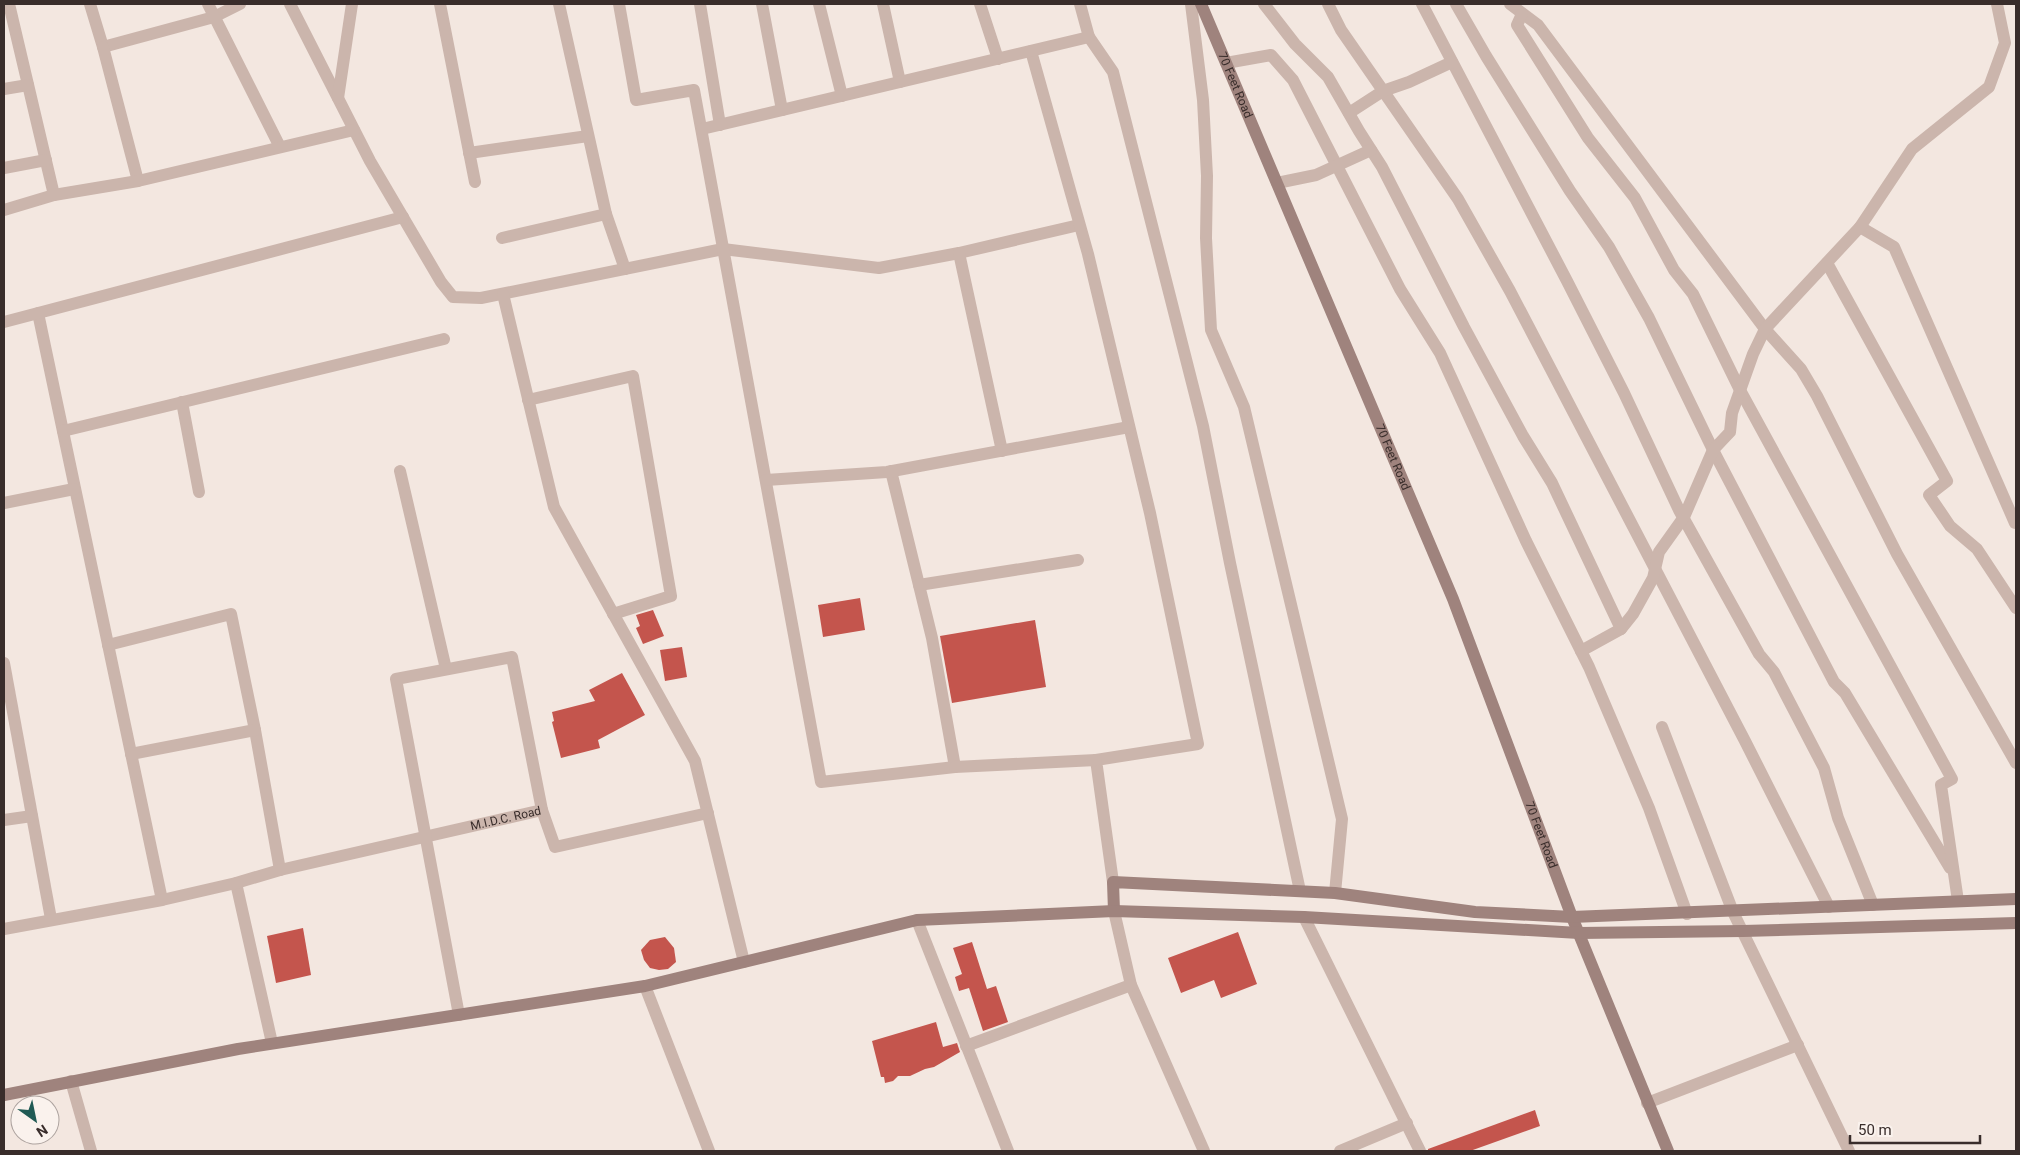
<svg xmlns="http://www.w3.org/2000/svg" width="2020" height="1155" font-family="Roboto,sans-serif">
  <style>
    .building { fill: #c4554d }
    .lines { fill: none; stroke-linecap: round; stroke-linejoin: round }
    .street { stroke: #cbb5ac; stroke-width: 12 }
    .secondary { stroke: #9f837d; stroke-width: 12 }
    .labels { text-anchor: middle; stroke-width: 4; stroke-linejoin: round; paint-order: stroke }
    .street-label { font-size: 12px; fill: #392d2b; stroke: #faf2ed }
  </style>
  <rect width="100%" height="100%" fill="#f3e7e0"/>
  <!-- building -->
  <g class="building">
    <polygon points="860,598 865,630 823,637 818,605"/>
    <polygon points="653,610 664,636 643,644 636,628 640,626 636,615"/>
    <polygon points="1035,620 1046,687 952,703 940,636"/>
    <polygon points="682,647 687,677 665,681 660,650"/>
    <polygon points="622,673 645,715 598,740 600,748 561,758 552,722 554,721 552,712 595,701 589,690"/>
    <polygon points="303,928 311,975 276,983 267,936"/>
    <polygon points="1238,932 1257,984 1221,998 1214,980 1181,993 1168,958"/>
    <polygon points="665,937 674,948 676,962 668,969 659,970 650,968 644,960 641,950 650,940"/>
    <polygon points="972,942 987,989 996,986 1008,1022 983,1031 969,988 959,991 955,977 962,974 953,948"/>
    <polygon points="936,1022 943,1047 957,1043 960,1052 934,1067 925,1069 910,1076 898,1076 893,1081 885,1083 884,1077 881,1077 872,1041"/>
    <polygon points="1535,1110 1540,1126 1470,1151 1428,1151 1428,1149"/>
  </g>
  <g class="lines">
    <!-- street -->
    <g class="street">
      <polyline points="9,4 54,195"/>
      <polyline points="90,4 103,47 214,17 240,4"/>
      <polyline points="208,4 280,147"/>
      <polyline points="290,4 370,161 441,282 453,297 481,298 723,249 879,268 959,253 1079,225"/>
      <polyline points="440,4 475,182"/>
      <polyline points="619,4 636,100 694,90 821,782 955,767 932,638 891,471"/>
      <polyline points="700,4 720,125"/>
      <polyline points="762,4 782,110"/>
      <polyline points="819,4 842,96"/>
      <polyline points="883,4 900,82"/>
      <polyline points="980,4 998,59"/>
      <polyline points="1191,4 1203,100 1207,176 1206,238 1211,330 1244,407 1342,819 1335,893"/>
      <polyline points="1264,4 1295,44 1328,77 1359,131 1382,167 1464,327 1523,436 1552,483 1621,629"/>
      <polyline points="1328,4 1341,30 1458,199 1510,291 1745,741 1829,907"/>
      <polyline points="1422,4 1567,281 1624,393 1679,510 1759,654 1774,672 1824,768 1838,818 1873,905"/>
      <polyline points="1456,4 1486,56 1570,191 1609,247 1649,318 1713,450 1834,682 1845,693 1950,868"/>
      <polyline points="1510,4 1538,25 1765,329 1801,369 1817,396 1897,554 2016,763"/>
      <polyline points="1522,14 1517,25 1588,138 1635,198 1674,270 1693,294 1740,390 1952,779 1941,785 1958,901"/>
      <polyline points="1089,37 1113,72 1203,426 1230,563 1300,891"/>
      <polyline points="103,47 138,181"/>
      <polyline points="1031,51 1088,254 1150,513 1198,744 1096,760 1113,882"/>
      <polyline points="1226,63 1271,55 1293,80 1400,289 1440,353 1526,541 1589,667 1649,808 1687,914"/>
      <polyline points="4,89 28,85"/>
      <polyline points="338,98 352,4"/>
      <polyline points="1349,113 1383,91 1409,82 1452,62"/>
      <polyline points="702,129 1089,37 1080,4"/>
      <polyline points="469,153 588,136"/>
      <polyline points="4,168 46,160"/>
      <polyline points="1277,183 1316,175 1371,150"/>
      <polyline points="4,210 54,195 138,181 354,130"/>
      <polyline points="606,214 625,269"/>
      <polyline points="1860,227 1894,247 2015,523 2016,522"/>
      <polyline points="502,238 606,214 559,4"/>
      <polyline points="959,253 1002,451"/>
      <polyline points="1827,263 1947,481 1929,495 1950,526 1977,549 2016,608"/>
      <polyline points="503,294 554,507 695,761 744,962"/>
      <polyline points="38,313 162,900"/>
      <polyline points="4,322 403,217"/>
      <polyline points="528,400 633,376 671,596 613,614"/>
      <polyline points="182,402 199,492"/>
      <polyline points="63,431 444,339"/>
      <polyline points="400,471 446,669"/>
      <polyline points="766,480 887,472 1129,427"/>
      <polyline points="4,503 74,489"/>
      <polyline points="919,585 1078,560"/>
      <polyline points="108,645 231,614 255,730 280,870"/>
      <polyline points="1581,651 1621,629 1633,614 1653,578 1659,552 1684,517 1713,450 1730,432 1732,413 1753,354 1765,329 1860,227 1912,149 1989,87 2005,43 1997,4"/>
      <polyline points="4,663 51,919"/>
      <polyline points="1662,727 1733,912 1849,1151"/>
      <polyline points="131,754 255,730"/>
      <polyline points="955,767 1096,760"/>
      <polyline points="4,820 32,816"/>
      <polyline points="236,883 272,1043"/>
      <polyline points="1114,911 1131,985 1204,1151"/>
      <polyline points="1304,917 1420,1151"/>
      <polyline points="917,920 1008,1151"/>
      <path id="s1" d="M4 929 162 900 236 883 280 870 542 810 555 847 708 813"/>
      <polyline points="645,986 709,1151"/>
      <polyline points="459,1015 396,679 512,657 542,810"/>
      <polyline points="966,1046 1131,985"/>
      <polyline points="71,1081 91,1151"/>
      <polyline points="1647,1103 1798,1045"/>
      <polyline points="1340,1151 1407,1123"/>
    </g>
    <!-- secondary -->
    <g class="secondary">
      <path id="s2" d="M1201 4 1453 599 1572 917 1668 1151"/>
      <polyline points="1114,911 1113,882 1335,893 1475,912 1572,917 2016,899"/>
      <polyline points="4,1095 238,1049 645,986 917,920 1114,911 1304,917 1579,933 1743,931 2016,923"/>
    </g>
  </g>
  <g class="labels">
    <!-- street labels -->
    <g class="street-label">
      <text dy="4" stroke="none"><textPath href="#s2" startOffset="88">70 Feet Road</textPath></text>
      <text dy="4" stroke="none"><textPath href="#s2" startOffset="492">70 Feet Road</textPath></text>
      <text dy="4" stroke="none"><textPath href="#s1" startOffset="514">M.I.D.C. Road</textPath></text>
      <text dy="4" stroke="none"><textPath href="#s2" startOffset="898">70 Feet Road</textPath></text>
    </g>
  </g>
  <!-- border -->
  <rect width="2020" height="1155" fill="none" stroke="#392d2b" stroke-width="10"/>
  <!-- north arrow -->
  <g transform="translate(35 1120) rotate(147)"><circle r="24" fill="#faf2ed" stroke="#ada39f"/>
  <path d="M0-4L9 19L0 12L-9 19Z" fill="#205a54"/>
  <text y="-8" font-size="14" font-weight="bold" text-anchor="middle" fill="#392d2b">N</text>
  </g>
  <!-- scale -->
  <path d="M1850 1135v8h130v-8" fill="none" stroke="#392d2b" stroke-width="2.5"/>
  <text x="1858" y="1135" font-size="15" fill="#392d2b" stroke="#faf2ed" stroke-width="4" paint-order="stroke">50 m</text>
</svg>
